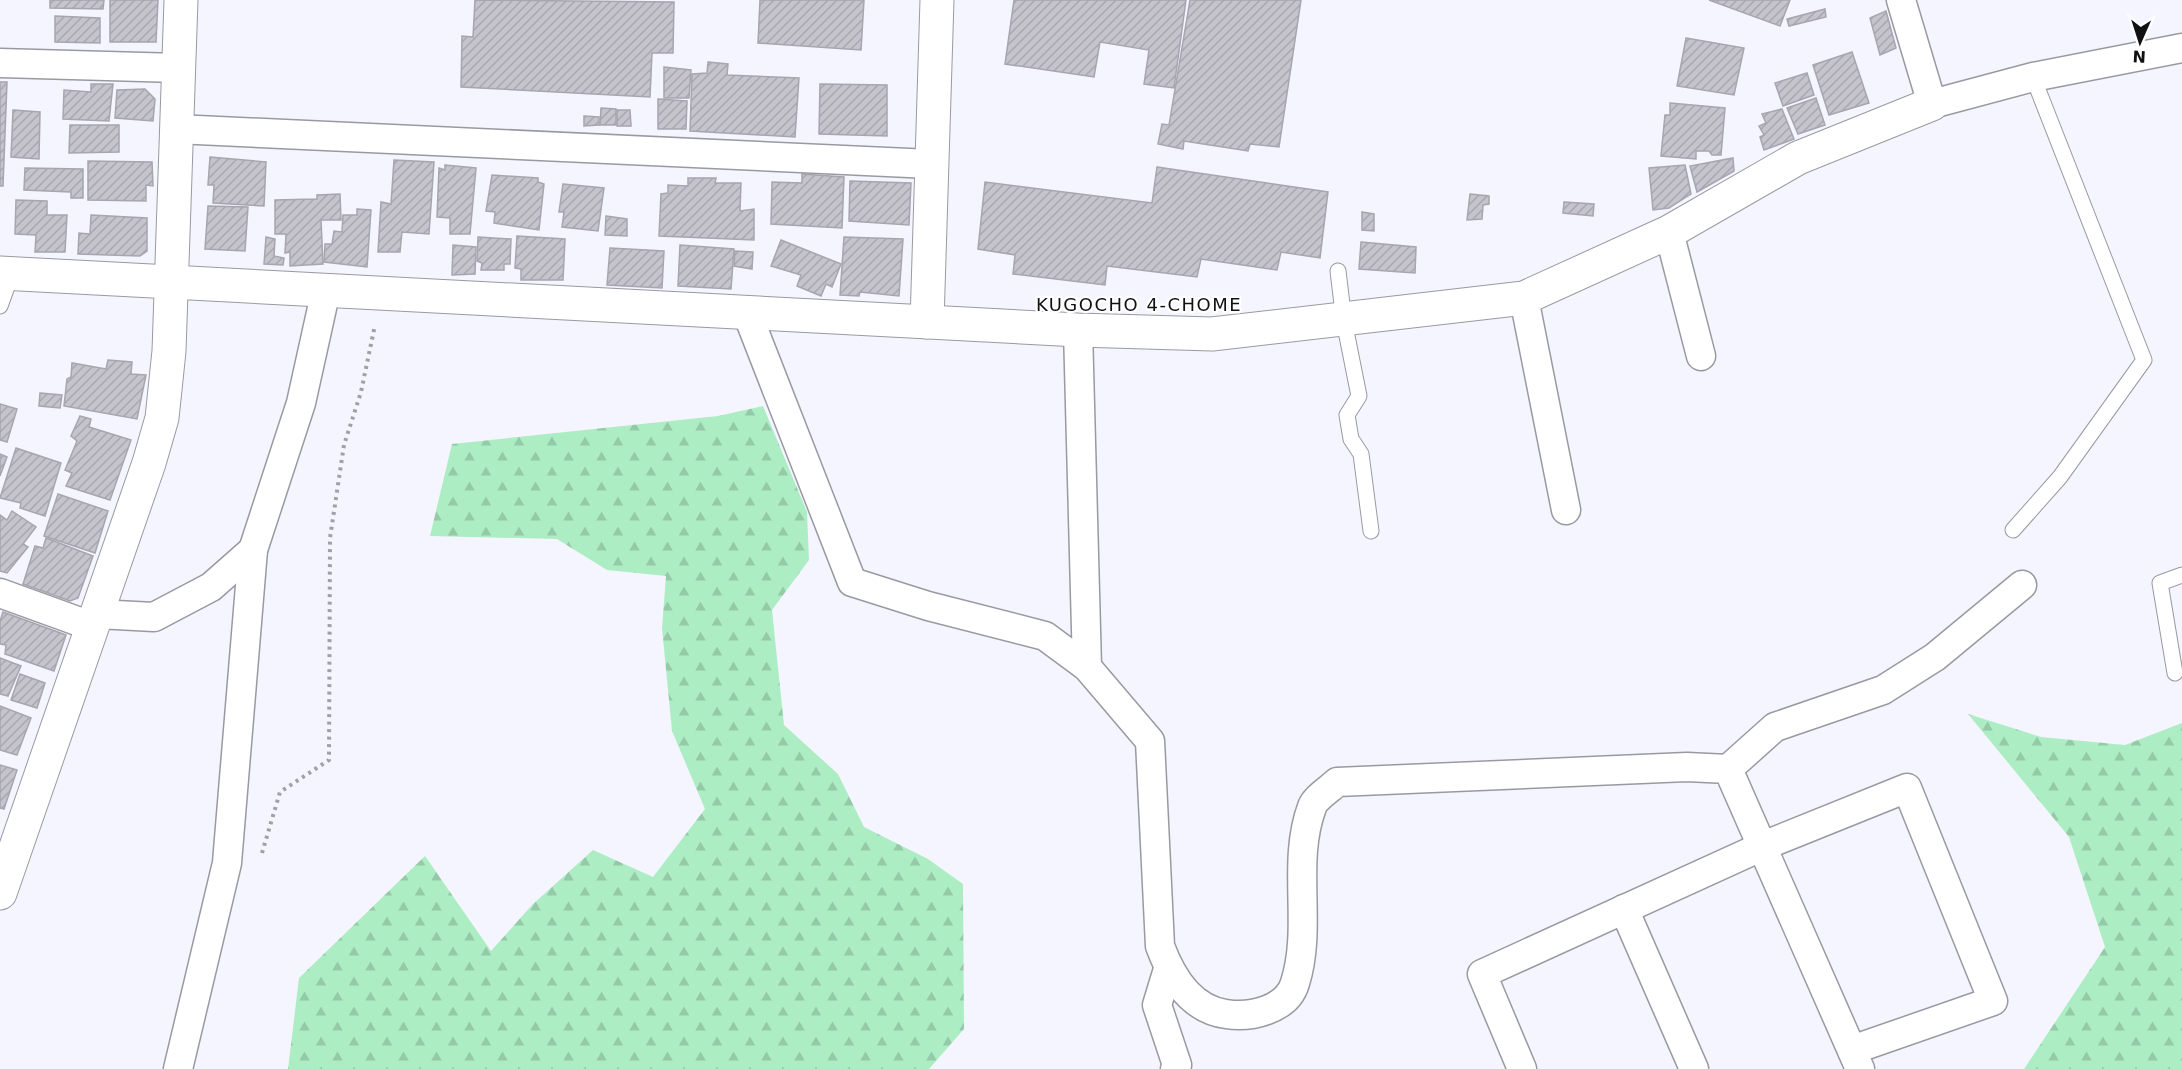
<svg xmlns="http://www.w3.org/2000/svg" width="2182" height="1069" font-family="'DejaVu Sans',sans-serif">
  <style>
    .forest { fill: url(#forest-firs) }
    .building { fill: url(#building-hatch); stroke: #a7a5ae; stroke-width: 1.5 }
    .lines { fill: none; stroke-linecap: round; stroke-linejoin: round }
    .lane-casing { stroke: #9999a2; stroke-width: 17 }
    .street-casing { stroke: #9999a2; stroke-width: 31 }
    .secondary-casing { stroke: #9999a2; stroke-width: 35 }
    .path { stroke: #a0a0a8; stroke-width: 4; stroke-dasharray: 3 4.5; stroke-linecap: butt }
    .lane { stroke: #fff; stroke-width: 15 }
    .street { stroke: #fff; stroke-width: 28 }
    .secondary { stroke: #fff; stroke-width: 33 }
    .labels { text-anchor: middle; stroke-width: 4.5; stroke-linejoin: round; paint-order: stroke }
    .neighbourhood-label { font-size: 18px; letter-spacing: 1.5px; fill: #111114; stroke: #fff }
  </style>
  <defs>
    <pattern id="forest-firs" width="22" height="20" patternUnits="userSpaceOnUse" patternTransform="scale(1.5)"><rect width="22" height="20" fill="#adedc4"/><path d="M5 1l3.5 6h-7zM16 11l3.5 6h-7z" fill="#94caa8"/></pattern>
    <pattern id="building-hatch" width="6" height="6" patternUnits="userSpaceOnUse" patternTransform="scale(1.5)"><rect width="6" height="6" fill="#c5c3cc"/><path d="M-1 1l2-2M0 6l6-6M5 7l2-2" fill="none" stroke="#a8a6ae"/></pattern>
  </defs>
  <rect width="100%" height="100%" fill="#f5f5ff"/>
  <!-- forest -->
  <g class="forest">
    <polygon points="763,406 807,512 809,560 772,610 784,725 838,774 864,827 928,859 963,884 964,1029 929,1069 288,1069 299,978 425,856 491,951 533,904 593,850 653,877 705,809 672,731 662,628 666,576 607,570 557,539 430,536 452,444 718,416"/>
    <polygon points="1968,714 2041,737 2125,745 2182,723 2182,1069 2024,1069 2105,947 2069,837"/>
  </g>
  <!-- building -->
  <g class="building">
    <polygon points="50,0 104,0 103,9 50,8"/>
    <polygon points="110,0 158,0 156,42 110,42"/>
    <polygon points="475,0 674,2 673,53 652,53 650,97 461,87 462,36 473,37"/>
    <polygon points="760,0 864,0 861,50 758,43"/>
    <polygon points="1014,0 1186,0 1174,88 1144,84 1149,50 1100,42 1094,77 1005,64"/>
    <polygon points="1190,0 1301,0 1279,147 1250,144 1248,151 1184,141 1183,149 1158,144 1162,124 1169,125"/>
    <polygon points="1709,0 1790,0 1780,26"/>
    <polygon points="1825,9 1826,17 1789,26 1787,19"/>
    <polygon points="1886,11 1896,48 1880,55 1870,18"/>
    <polygon points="55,16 100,18 100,43 55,42"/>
    <polygon points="1686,38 1744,48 1734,95 1677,86"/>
    <polygon points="1852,52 1869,103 1829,115 1813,65"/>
    <polygon points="708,62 728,64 727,75 799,78 795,137 690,131 692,74 707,73"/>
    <polygon points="664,67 691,70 689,98 664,98"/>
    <polygon points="1807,73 1814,95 1783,106 1775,83"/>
    <polygon points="0,82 7,82 3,186 0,186"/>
    <polygon points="91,84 113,84 109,121 63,119 64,90 91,92"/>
    <polygon points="820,84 887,85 887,136 819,134"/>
    <polygon points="145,89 155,99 153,121 115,118 117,90"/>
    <polygon points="1816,98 1825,125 1798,134 1787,108"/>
    <polygon points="658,99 687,101 686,129 658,129"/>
    <polygon points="1670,103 1725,108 1721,155 1712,155 1709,151 1696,151 1696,159 1661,156 1665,115 1670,115"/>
    <polygon points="601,108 616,109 616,125 600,125"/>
    <polygon points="1782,109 1794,139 1764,150 1760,137 1764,135 1759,126 1766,123 1762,114"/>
    <polygon points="13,110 40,112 39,159 11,157"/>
    <polygon points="617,110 630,110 631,126 617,126"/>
    <polygon points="584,116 599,117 599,125 584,126"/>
    <polygon points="70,125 119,125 119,152 69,153"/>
    <polygon points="210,157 266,162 264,206 213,203 214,185 208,185"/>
    <polygon points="1733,158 1734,171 1697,192 1690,166"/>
    <polygon points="394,160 434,162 429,234 402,232 400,252 378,252 381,202 391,204"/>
    <polygon points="88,161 152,162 153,186 146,185 146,201 88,200"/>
    <polygon points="445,165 476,168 470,234 450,234 450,218 437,217 439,168 445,170"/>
    <polygon points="1685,165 1691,194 1669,208 1653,210 1649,168"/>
    <polygon points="1157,167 1328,192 1320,258 1281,252 1277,270 1201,259 1197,277 1107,266 1105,285 1013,274 1015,255 978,249 985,182 1152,203"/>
    <polygon points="25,168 83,169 83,198 71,198 71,192 24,190"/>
    <polygon points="802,174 844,177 842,228 771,224 772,182 802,183"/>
    <polygon points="492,175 538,178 538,182 544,184 539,230 494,223 495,212 486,211"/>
    <polygon points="688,178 716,178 715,183 741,183 740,211 754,209 754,240 659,236 661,194 668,193 668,185 688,186"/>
    <polygon points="850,181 911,183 909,225 849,221"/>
    <polygon points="563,184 604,188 598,231 562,227 564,212 559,212"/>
    <polygon points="340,194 341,220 321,220 323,264 290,266 290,252 285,253 286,234 275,234 275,200 317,199 317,195"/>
    <polygon points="1470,194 1489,196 1489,204 1483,205 1482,219 1467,220"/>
    <polygon points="16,200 47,201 47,215 67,215 65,252 35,252 36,235 15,234"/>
    <polygon points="1564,202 1594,204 1593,216 1563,213"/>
    <polygon points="208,206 248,207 245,251 205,249"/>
    <polygon points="357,209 371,210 367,267 324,262 325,244 332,244 334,231 342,232 343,215 357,215"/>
    <polygon points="1362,212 1374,214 1374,231 1362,230"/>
    <polygon points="91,215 147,218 147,251 140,256 78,254 79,233 90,234"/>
    <polygon points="606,216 627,219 627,236 605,235"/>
    <polygon points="517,236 565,239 563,280 521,280 521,269 515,268"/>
    <polygon points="266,237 275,239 274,256 284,258 283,265 264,264"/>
    <polygon points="478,237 511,239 510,264 504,264 504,270 481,270 482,263 477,261"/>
    <polygon points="844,237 903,239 899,296 860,292 859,296 840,295"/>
    <polygon points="781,240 841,264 832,287 826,284 821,296 797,286 801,275 771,266"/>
    <polygon points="1361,242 1416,247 1415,273 1359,269"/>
    <polygon points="453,245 476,247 475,274 452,275"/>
    <polygon points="680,245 734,249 731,289 678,286"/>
    <polygon points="610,248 664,251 662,288 607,285"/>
    <polygon points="735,251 753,252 752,269 734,266"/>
    <polygon points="108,360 132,362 131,374 146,375 137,419 64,406 67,379 71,377 72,363 106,369"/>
    <polygon points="40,393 62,395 60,408 39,406"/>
    <polygon points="0,404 17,409 7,442 0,440"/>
    <polygon points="80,416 91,419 89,427 131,440 110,500 66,486 72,473 65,470 77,441 71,436"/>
    <polygon points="16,448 61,463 45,516 20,508 21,503 0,498"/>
    <polygon points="0,454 7,457 0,476"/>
    <polygon points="58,494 108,511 95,553 44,536"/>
    <polygon points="12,511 36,527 23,544 28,547 7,573 0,571 0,515 7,520"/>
    <polygon points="46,538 93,556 78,598 70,601 23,584 35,546 43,548"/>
    <polygon points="3,612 66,635 54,671 5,654 6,645 0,644 0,621"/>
    <polygon points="0,658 21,666 8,696 0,694"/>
    <polygon points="20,674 45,683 37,708 11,700"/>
    <polygon points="0,706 31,718 17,755 0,750"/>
    <polygon points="0,765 17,770 4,809 0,808"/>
  </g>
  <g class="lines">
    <!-- lane casing -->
    <g class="lane-casing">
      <g id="lane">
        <polyline points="1338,271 1344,321 1359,396 1347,415 1351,439 1361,454 1371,531"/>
        <polyline points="0,306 12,273"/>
        <polyline points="2013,530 2060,477 2144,360 2033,77"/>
        <polyline points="2175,673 2160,583 2182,575"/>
      </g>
    </g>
    <!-- street casing -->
    <g class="street-casing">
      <g id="street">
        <polyline points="1901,0 1932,104 2033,77 2182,48"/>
        <polyline points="0,63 178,68"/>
        <polyline points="176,129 931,164"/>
        <polyline points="1669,232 1701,356"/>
        <polyline points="1524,298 1566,510"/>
        <path d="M747 313 852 582 928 606 1045 636 1087 667 1150 741 1160 946C1171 976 1190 1009 1226 1014 1250 1018 1287 1010 1295 983 1313 926 1291 863 1312 807 1315 798 1330 789 1337 782L1687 767 1728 769 1860 1069"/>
        <polyline points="1078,330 1087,667"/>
        <polyline points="0,593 91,626"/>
        <polyline points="97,614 154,617 211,587 253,550"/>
        <polyline points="1728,769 1775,727 1883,690 1935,657 2022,585"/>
        <polyline points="1624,909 1694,1069"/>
        <polyline points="1168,969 1157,1005 1177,1065 1175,1069"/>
        <polyline points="178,1069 227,863 253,550 301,403 326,290"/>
        <polyline points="1522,1069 1482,974 1763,846 1907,788 1993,1001 1852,1050"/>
      </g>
    </g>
    <!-- secondary casing -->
    <g class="secondary-casing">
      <g id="secondary">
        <polyline points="0,273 1078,330 1212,334 1524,298 1669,232 1798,158 1932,104"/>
        <polyline points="927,322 937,0"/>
        <polyline points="0,893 149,463 162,418 169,351 181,0"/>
      </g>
    </g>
    <!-- path -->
    <polyline class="path" points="262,853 280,792 329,760 330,538 344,445 361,392 375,325"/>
    <!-- lane -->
    <use href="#lane" class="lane"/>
    <!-- street -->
    <use href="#street" class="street"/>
    <!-- secondary -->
    <use href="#secondary" class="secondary"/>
  </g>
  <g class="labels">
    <!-- neighbourhood labels -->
    <g class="neighbourhood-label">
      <text x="1139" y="311">KUGOCHO 4-CHOME</text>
    </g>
  </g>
  <!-- north arrow -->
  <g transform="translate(2140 42) rotate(183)" stroke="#ffffff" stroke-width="4.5" paint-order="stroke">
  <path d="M0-4.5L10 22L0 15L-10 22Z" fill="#111114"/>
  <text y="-9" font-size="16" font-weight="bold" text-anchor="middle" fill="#111114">N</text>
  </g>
</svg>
